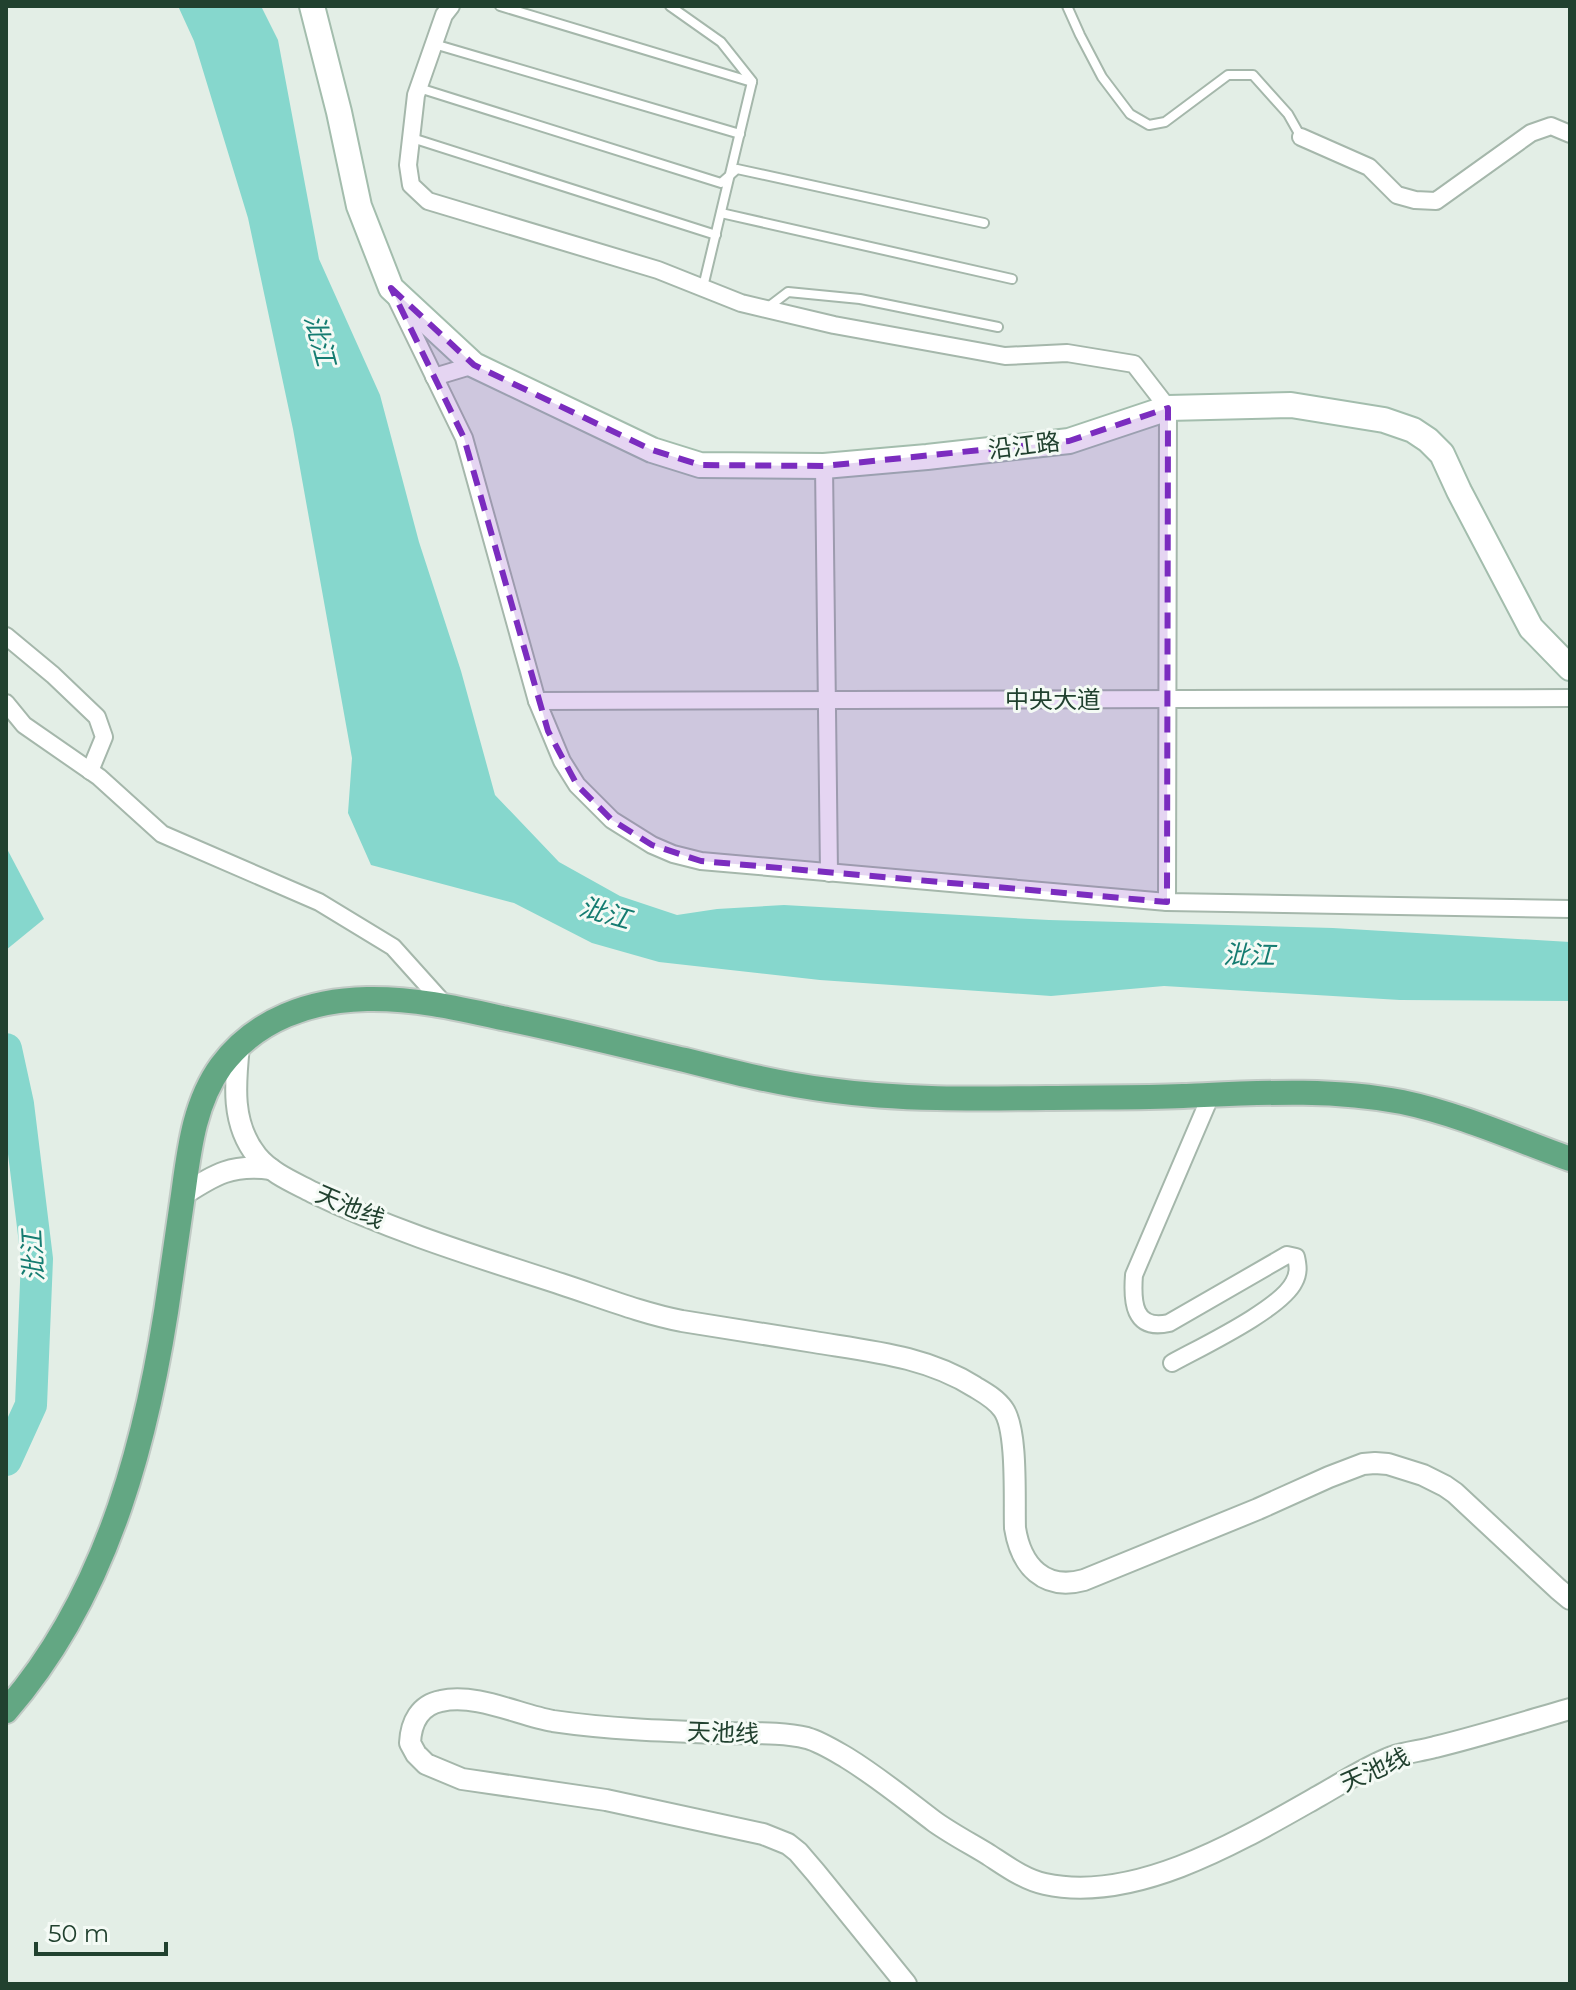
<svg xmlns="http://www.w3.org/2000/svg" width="1576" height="1990" font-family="Montserrat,'Noto Sans SC',sans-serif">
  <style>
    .water { fill: #86d7cd }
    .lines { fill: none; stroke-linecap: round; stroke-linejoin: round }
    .river { stroke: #86d7cd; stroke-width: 32 }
    .service-casing { stroke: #a5b7ab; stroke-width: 12 }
    .minor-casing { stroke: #a5b7ab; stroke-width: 20 }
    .tertiary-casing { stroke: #a5b7ab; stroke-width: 24 }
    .secondary-casing { stroke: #a3bdad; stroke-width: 28 }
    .primary-casing { stroke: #c1cac5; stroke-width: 28 }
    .service { stroke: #fff; stroke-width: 8 }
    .minor { stroke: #fff; stroke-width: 16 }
    .tertiary { stroke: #fff; stroke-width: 20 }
    .secondary { stroke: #fff; stroke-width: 24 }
    .primary { stroke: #63a783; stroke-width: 24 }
    .marked { fill: #7b2cbf; fill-opacity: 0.2; stroke: #7b2cbf; stroke-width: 6; stroke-dasharray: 16 10; stroke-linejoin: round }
    .labels { text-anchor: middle; stroke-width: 6; stroke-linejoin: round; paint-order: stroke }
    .street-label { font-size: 24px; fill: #21412f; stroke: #f4faf5 }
    .water-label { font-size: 26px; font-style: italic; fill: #157c71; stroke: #f4faf5 }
  </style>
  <rect width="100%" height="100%" fill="#e3eee6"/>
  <!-- water -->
  <g class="water">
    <polygon points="178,6 261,6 278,40 319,259 380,395 419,542 461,671 495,795 559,862 620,896 677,915 717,909 784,905 1049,920 1333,928 1570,942 1570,1001 1400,1000 1164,986 1051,996 820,980 659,962 592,943 514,903 371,865 348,813 352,758 293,429 248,218 194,41"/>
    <polygon points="6,847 44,919 6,950"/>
  </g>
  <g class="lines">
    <!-- river -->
    <polyline class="river" points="6,1049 18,1104 37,1259 31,1405 6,1460"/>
    <!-- service casing -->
    <g class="service-casing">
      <g id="service">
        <polyline points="500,6 752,82"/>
        <polyline points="670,6 721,42 752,81"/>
        <polyline points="1067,6 1080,35 1102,77 1130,114 1149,125 1165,122 1228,75 1253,75 1288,114 1301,137"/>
        <polyline points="434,44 740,134"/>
        <polyline points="419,88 721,183 737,169 984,223"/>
        <polyline points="412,138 716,235"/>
        <polyline points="721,213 1012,279"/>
        <polyline points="703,287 752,82"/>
        <polyline points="767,308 788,292 860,299 998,327"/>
      </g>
    </g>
    <!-- minor casing -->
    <g class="minor-casing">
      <g id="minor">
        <polyline points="451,6 444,15 416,95 408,165 411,185 428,201 658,270 741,303 834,325 1005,356 1067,353 1134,364 1168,408 1167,902"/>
        <polyline points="1301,137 1369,167 1397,195 1415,200 1436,201 1531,133 1551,126 1570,134"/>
        <polyline points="397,300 464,438 537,701 562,761 577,785 612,820 652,845 673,854 701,861 1167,902 1570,909"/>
        <polyline points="434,377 474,365"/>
        <polyline points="824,466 829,873"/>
        <polyline points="6,636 53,675 97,717 104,737 90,771"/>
        <polyline points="537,701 1570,698"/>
        <polyline points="6,703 24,725 99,777 162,834 319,902 393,947 446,1006"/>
        <path d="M1172 1363C1201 1347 1281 1309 1294 1282 1299 1273 1298 1266 1296 1257L1287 1255 1169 1323C1133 1331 1132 1301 1134 1275L1211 1095"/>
      </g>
    </g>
    <!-- tertiary casing -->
    <g class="tertiary-casing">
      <g id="tertiary">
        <path d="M239 1046C235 1084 231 1124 257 1156 271 1173 293 1182 312 1192 392 1231 478 1257 561 1284 601 1297 641 1313 682 1321 726 1328 770 1335 814 1342 869 1351 926 1356 975 1387 985 1393 996 1399 1003 1409 1018 1429 1014 1501 1015 1528 1021 1566 1044 1591 1084 1580L1258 1509 1329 1477 1363 1464 1375 1463 1388 1464 1423 1475 1445 1486 1455 1493 1558 1589 1570 1599"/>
        <path d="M183 1195C215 1174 232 1164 271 1169"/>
        <path d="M906 1984 816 1873 798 1852 788 1844 763 1834 606 1800 462 1779 426 1764 416 1754 410 1743C411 1722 420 1705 441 1701 476 1693 519 1715 553 1721 608 1729 663 1731 718 1733 747 1734 779 1731 807 1738 821 1742 835 1751 847 1758 878 1777 906 1800 935 1822 952 1834 971 1844 989 1855 1006 1866 1025 1880 1045 1884 1136 1904 1243 1839 1319 1796 1342 1783 1366 1767 1392 1757 1406 1752 1421 1751 1435 1747 1480 1736 1525 1722 1570 1709"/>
      </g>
    </g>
    <!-- secondary casing -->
    <g class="secondary-casing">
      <polyline id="secondary" points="312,6 339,112 359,206 391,288 474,365 652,450 700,465 824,466 927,457 1069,441 1168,408 1291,405 1384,420 1413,430 1428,440 1442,454 1459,491 1531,628 1570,668"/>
    </g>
    <!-- primary casing -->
    <g class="primary-casing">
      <path id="primary" d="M6 1711C110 1592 150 1431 171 1278 175 1250 179 1223 183 1195 189 1151 194 1103 221 1066 256 1019 311 1000 367 999 413 998 457 1008 502 1018 563 1030 624 1046 685 1060 732 1072 780 1084 828 1090 900 1100 974 1099 1047 1098 1092 1097 1138 1098 1183 1096 1256 1093 1330 1088 1402 1102 1459 1114 1515 1139 1570 1159"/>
    </g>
    <!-- service -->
    <use href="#service" class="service"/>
    <!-- minor -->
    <use href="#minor" class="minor"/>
    <!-- tertiary -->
    <use href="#tertiary" class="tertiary"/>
    <!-- secondary -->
    <use href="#secondary" class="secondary"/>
    <!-- primary -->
    <use href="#primary" class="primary"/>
  </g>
  <!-- marked area -->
  <path class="marked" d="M391 288 474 365 652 450 700 465 824 466 1069 441 1168 408 1167 902 701 861 652 845 612 820 577 785 548 731 464 438Z"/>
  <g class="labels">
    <!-- street labels -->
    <g class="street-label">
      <text transform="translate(1024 446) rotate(-7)" y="8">沿江路</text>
      <text x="1053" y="708">中央大道</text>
      <text transform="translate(350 1207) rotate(23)" y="8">天池线</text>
      <text transform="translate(723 1733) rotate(2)" y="8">天池线</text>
      <text transform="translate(1375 1770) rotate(-24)" y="8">天池线</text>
    </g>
    <!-- water labels -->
    <g class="water-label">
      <text transform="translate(320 340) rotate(75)" y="9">沘江</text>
      <text transform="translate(605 913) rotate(16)" y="9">沘江</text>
      <text transform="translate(1249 955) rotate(1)" y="9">沘江</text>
      <text transform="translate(33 1256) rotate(-93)" y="9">沘江</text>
    </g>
  </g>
  <!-- border -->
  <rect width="1576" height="1990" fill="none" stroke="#21412f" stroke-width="16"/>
  <!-- scale -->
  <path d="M36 1942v12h130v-12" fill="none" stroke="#21412f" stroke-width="4"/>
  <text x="48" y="1942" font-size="24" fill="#21412f" stroke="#f4faf5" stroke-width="6" paint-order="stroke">50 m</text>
</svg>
